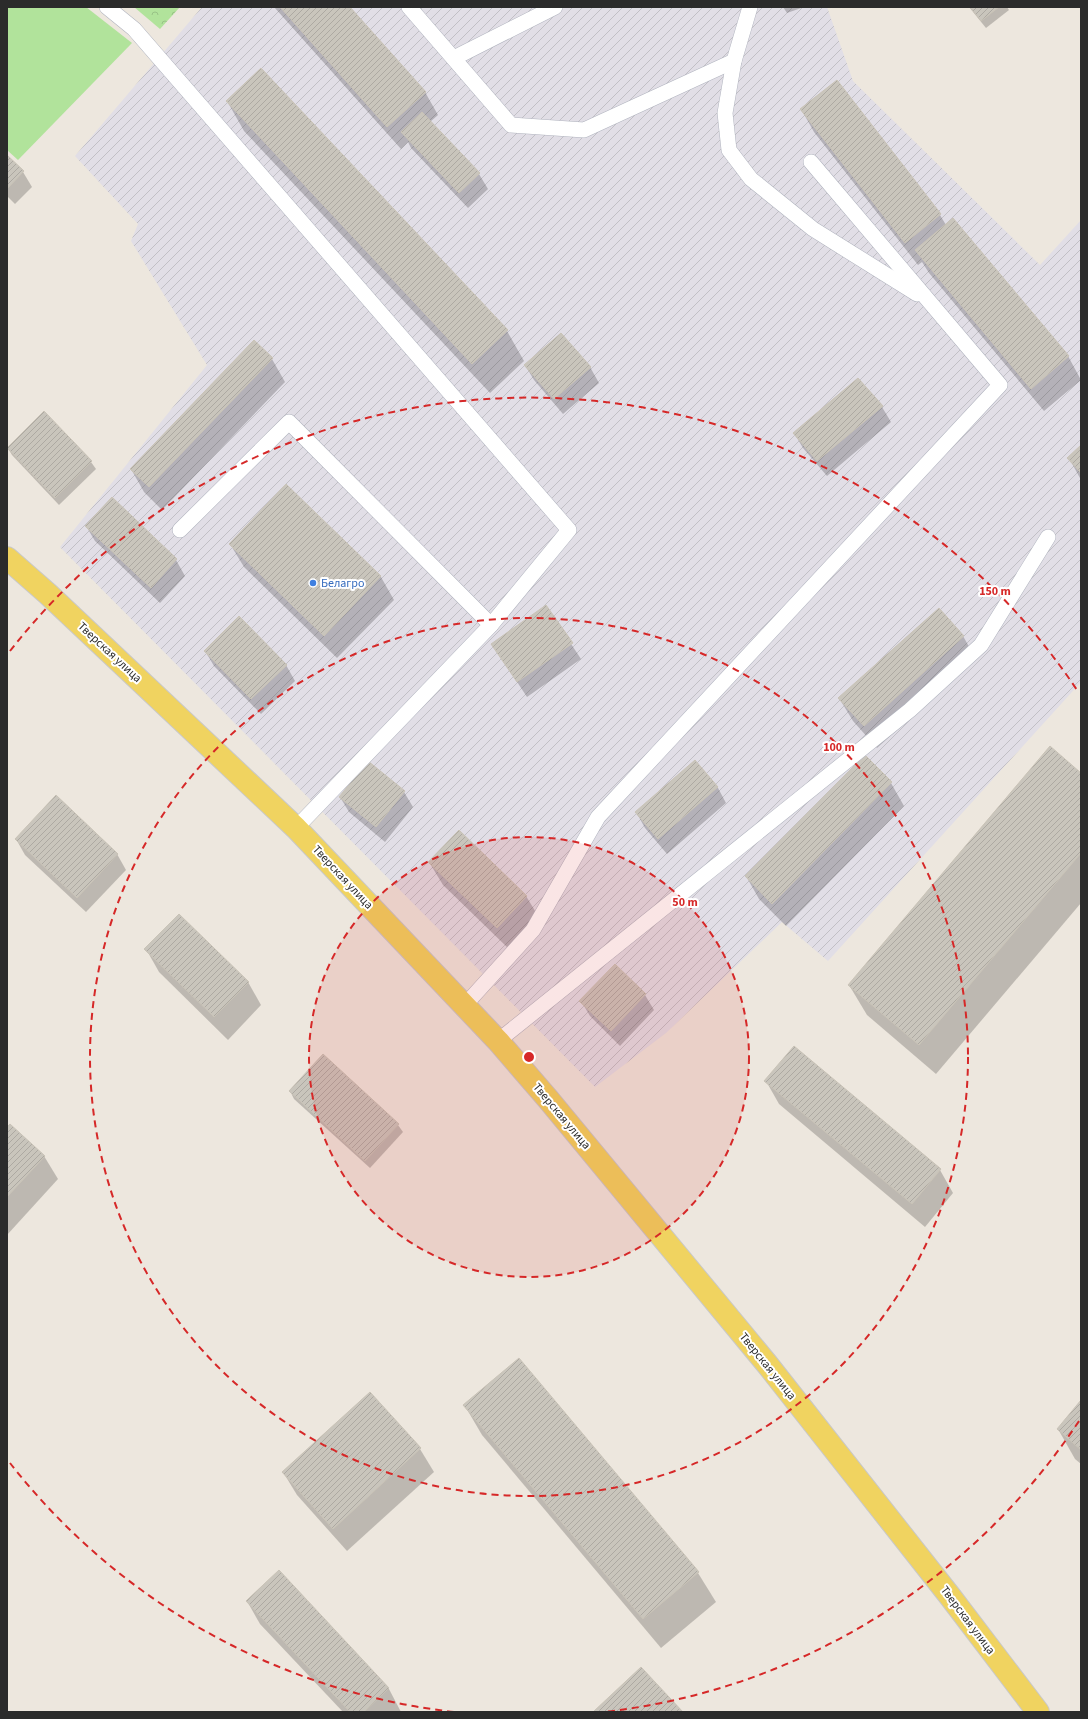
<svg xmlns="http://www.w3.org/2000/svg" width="1088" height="1719" font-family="'Source Sans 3',sans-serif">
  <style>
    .industrial { fill: url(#industrial-furrows) }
    .green { fill: #b1e39b }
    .forest { fill: url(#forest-crowns) }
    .shadow { fill: #0003 }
    .building { fill: url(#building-hatch); stroke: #c9c3b7 }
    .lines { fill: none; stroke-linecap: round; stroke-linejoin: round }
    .service-casing { stroke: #b1b4bf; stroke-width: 16 }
    .primary-casing { stroke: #c8c8c8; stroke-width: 24 }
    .service { stroke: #fff; stroke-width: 15 }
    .primary { stroke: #f0d360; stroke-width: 22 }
    .ring { fill: none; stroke: #d62828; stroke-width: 2; stroke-dasharray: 7 5 }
    .shop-dot { fill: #3f7fe0; stroke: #fff; stroke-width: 1.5 }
    .labels { text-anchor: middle; stroke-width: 4; stroke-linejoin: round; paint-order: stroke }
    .shop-label { font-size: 12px; fill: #366cbe; stroke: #fff; text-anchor: start }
    .street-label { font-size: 12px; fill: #2b2b2b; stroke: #fff }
    .centre { fill: #d62828; stroke: #fff; stroke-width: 2 }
    .ring-label { font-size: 12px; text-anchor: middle; font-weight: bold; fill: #d62828; stroke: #fff; stroke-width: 4; stroke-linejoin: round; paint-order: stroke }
  </style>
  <defs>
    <pattern id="industrial-furrows" width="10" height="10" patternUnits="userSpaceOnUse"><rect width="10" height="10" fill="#e1dee6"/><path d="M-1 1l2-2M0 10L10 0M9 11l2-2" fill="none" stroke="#c1bfc5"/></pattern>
    <pattern id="forest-crowns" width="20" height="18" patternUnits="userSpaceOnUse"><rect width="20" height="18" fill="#b1e39b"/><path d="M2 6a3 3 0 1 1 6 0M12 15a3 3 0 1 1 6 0" fill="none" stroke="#98c386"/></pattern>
    <pattern id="building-hatch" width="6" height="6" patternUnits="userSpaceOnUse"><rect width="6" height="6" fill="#c9c5bc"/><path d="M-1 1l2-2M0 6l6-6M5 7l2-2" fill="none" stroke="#ada9a2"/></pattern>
  </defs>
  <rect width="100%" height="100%" fill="#ede7de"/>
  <!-- industrial -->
  <polygon class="industrial" points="202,7 827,7 853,81 1040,265 1081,220 1081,682 828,961 782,922 666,1033 595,1087 60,547 207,365 131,241 138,224 75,156"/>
  <!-- green -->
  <polygon class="green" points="7,7 86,7 132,43 18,160 7,150"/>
  <!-- forest -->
  <polygon class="forest" points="134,7 180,7 160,29"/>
  <!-- shadow -->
  <g class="shadow">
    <polygon points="274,7 349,7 425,92 438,115 430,122 479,174 488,189 468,208 411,148 408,142 401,149"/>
    <polygon points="783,7 804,7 787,13"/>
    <polygon points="969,7 1007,7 1009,10 986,28"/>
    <polygon points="261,69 507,331 524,361 490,393 244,131 227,101"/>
    <polygon points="801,109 940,215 946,225 1068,356 1081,380 1044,411 929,273 922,262 918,265 814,132"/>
    <polygon points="7,157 23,172 32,187 15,204 7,196"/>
    <polygon points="272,359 285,382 162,510 144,492 131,469"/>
    <polygon points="525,365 590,367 599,383 563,414 534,380"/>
    <polygon points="858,379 882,407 891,422 827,476 803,448 794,433"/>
    <polygon points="1081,447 1081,480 1069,458"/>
    <polygon points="8,448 91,462 96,469 59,505 12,455"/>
    <polygon points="286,485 381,577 394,600 337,658 244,567 230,544"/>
    <polygon points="112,498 176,560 185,576 160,603 95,541 86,526"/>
    <polygon points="546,606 581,659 527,697 492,644"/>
    <polygon points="963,636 976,659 877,748 853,721 839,698"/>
    <polygon points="205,651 286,665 295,681 261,714 214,666"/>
    <polygon points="865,756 891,783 904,806 786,926 759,899 746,876"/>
    <polygon points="695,762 718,788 726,803 667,854 645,828 636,812"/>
    <polygon points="1081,774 1081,903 936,1074 867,1015 849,985"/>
    <polygon points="404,792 413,807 385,842 349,812 340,797"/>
    <polygon points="16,839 117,854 126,870 86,912 25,855"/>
    <polygon points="429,862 526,896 540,919 510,950 443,885"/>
    <polygon points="146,949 248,982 261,1005 228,1040 159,972"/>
    <polygon points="615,965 645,995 654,1010 620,1046 590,1016 581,1001"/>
    <polygon points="323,1055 398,1125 403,1132 370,1168 294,1099 290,1091"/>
    <polygon points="766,1081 940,1170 953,1193 925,1227 779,1104"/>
    <polygon points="7,1129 44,1156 58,1179 7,1235"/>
    <polygon points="519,1359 698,1573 716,1602 661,1648 482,1435 465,1406"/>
    <polygon points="370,1393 420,1449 434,1472 347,1551 297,1495 283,1472"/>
    <polygon points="1081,1402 1081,1464 1075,1459 1058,1429"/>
    <polygon points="279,1571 389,1689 401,1712 343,1712 260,1624 247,1601"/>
  </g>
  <!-- building -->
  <g class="building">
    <polygon points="280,7 350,7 426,92 387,127"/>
    <polygon points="970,7 999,7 981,21"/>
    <polygon points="261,68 508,330 472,364 226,101"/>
    <polygon points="837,80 941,214 905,243 800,109"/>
    <polygon points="422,112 480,173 459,193 401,132"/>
    <polygon points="7,155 24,171 7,189"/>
    <polygon points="953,218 1069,356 1031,389 915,250"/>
    <polygon points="561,333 591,367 554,399 524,365"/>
    <polygon points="254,340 273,358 149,487 130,469"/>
    <polygon points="858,378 883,406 817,461 793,433"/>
    <polygon points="44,411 92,461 55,498 7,448"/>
    <polygon points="1081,445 1081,473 1067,458"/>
    <polygon points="286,484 381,576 324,636 229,544"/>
    <polygon points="112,497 177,559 151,588 85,526"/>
    <polygon points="546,605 573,643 517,682 491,644"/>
    <polygon points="939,608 964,636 864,726 838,698"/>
    <polygon points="239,616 287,665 251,699 204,651"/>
    <polygon points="1050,746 1081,773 1081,853 919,1045 848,985"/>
    <polygon points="865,755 892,782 772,904 745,876"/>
    <polygon points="695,760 718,787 658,839 635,812"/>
    <polygon points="368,761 405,791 376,827 339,797"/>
    <polygon points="56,795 118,854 77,898 15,839"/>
    <polygon points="459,830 527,896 497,928 428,862"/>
    <polygon points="179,914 249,982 214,1017 144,949"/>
    <polygon points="615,964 646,994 611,1031 579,1001"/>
    <polygon points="794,1046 941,1169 912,1204 764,1081"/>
    <polygon points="323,1054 399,1124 365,1161 289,1091"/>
    <polygon points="10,1124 45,1156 7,1197 7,1127"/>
    <polygon points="519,1358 699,1572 643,1619 463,1405"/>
    <polygon points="370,1392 421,1448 333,1529 282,1472"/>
    <polygon points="1081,1400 1081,1450 1057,1429"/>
    <polygon points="279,1570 389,1688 364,1712 350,1712 246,1601"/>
    <polygon points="641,1667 683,1712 593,1712"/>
  </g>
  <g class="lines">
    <!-- service casing -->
    <g class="service-casing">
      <g id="service">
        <polyline points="107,7 134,29 569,530 491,625 296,828"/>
        <polyline points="409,7 511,125 584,130 734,61"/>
        <polyline points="750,7 734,61 725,113 729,150 751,179 813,229 917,294"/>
        <polyline points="454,58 555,7"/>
        <polyline points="180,530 289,422 491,625"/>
        <polyline points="465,1005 533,930 598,817 1000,385 811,162"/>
        <polyline points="498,1041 910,710 981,645 1048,537"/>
      </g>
    </g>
    <!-- primary casing -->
    <g class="primary-casing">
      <polyline id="primary" points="7,558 48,594 296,828 498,1041 548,1099 767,1364 949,1595 1038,1712"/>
    </g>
    <!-- service -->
    <use href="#service" class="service"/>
    <!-- primary -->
    <use href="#primary" class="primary"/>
  </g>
  <!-- distance rings -->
  <circle cx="529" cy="1057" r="220" fill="#d62828" fill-opacity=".12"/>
  <g class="ring">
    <circle cx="529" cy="1057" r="220"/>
    <circle cx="529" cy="1057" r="439"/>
    <path d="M1079 1421A659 659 0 0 1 604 1712M454 1712A659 659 0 0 1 10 1463M10 651A659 659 0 0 1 1079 693"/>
  </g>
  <!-- markers -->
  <circle class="shop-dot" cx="313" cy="583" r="4"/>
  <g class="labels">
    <!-- shop labels -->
    <g class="shop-label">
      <text x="321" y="587">Белагро</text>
    </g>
    <!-- street labels -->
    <g class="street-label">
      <text transform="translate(110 652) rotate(43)" y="4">Тверская улица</text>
      <text transform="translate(343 877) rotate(47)" y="4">Тверская улица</text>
      <text transform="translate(562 1116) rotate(50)" y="4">Тверская улица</text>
      <text transform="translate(768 1366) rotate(51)" y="4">Тверская улица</text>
      <text transform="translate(968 1620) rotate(53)" y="4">Тверская улица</text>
    </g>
  </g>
  <circle cx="529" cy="1057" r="6" class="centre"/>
  <g class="ring-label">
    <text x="995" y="595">150 m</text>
    <text x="839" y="751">100 m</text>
    <text x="685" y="906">50 m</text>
  </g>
  <!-- border -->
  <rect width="1088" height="1719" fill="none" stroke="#2b2b2b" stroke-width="16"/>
</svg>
